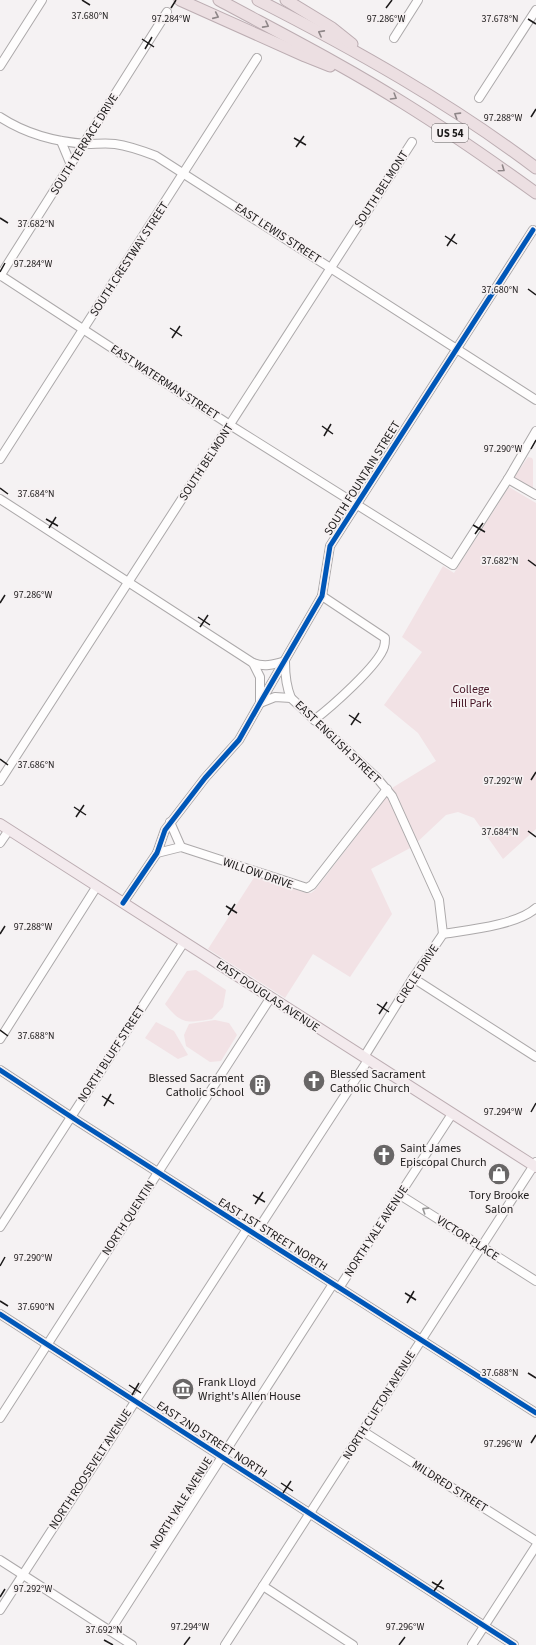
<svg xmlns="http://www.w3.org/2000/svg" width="536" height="1645" font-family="'Source Sans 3',sans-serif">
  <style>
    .green { fill: #f2e2e5 }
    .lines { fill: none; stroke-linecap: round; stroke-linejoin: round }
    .minor-casing { stroke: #aca9aa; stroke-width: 10 }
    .major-casing { stroke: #bcadb2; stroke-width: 12 }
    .highway-casing { stroke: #bcadb2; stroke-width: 13 }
    .minor { stroke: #fefdfd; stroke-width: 8 }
    .major { stroke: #f3eaed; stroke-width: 10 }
    .highway { stroke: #ecdfe2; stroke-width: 11 }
    .cycleway-casing { stroke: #f6f1f2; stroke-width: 8 }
    .cycleway { stroke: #0057b8; stroke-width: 5 }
    .oneway { stroke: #8e8688 }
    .oneway2 { stroke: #989797 }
    .ticks { fill: none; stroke: #1c1a1a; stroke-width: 1.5 }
    .labels { text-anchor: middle; stroke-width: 3.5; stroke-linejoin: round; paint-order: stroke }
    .shield { fill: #f6f1f2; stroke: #5d5a5b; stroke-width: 1 }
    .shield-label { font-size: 11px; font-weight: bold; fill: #1c1a1a }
    .street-label { font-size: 12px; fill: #1c1a1a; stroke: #f6f1f2 }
    .park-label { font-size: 12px; fill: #461525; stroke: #f6f1f2 }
    .poi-label { font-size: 12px; fill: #1c1a1a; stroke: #f6f1f2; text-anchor: start }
    .ticks-label { font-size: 10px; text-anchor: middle; fill: #1c1a1a; stroke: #f6f1f2; stroke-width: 3.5; stroke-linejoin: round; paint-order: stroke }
  </style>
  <rect width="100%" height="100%" fill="#f5f2f3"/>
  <!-- green -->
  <g class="green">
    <polygon points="528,457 532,458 533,460 533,490 513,479"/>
    <polygon points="509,487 536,503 536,829 503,859 474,818 458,812 446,815 412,847 371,869 392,914 350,977 313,954 285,998 208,949 255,876 306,893 311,893 315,890 382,803 392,788 436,761 418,733 384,705 422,652 402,637 443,566 454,573"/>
    <path d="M196 970 226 990 223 1007 212 1019C187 1023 182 1025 165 1004L187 971Z"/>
    <polygon points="215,1020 229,1023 237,1035 221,1061 210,1062 186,1046 184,1035 189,1024"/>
    <polygon points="156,1022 174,1031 188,1055 178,1059 145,1038"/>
  </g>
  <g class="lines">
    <!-- minor casing -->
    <g class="minor-casing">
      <g id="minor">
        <polyline points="394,38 418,0"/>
        <polyline points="0,66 42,0"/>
        <polyline points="479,98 536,10"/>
        <path d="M0 117C26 134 56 142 87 144 96 144 106 143 115 144 130 146 143 151 156 156L536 400"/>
        <polyline points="61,141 71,165"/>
        <polyline points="0,275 230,425 453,565 508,479 536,431"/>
        <polyline points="0,276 167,12"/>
        <polyline points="0,459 257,58"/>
        <polyline points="508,479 536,495"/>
        <polyline points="0,499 253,663 260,677 260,701"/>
        <path d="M285 662C285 675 286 686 291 698"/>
        <path d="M253 663C264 667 273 665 285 661"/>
        <polyline points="260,703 275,697 291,698 377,778 392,796 439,900 443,934"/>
        <path d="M314 720C330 708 379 665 384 647 385 644 385 641 385 638L322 596"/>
        <polyline points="0,781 412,142"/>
        <polyline points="170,822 181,847"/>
        <polyline points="0,843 9,830"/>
        <polyline points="157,853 181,847 307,888 312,885 387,789"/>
        <polyline points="123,903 157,853 165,830 205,778 239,740 260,703 322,596 330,546 533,230"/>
        <polyline points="413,978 536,1057"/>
        <polyline points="0,1039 97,886"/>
        <path d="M364 1057 413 978 443 934C469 930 517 925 536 908"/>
        <polyline points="0,1070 79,1122 536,1413"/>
        <polyline points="400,1195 536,1281"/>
        <polyline points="0,1227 184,942"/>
        <polyline points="255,1234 368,1060"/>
        <polyline points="339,1288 452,1114"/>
        <polyline points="0,1314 514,1645"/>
        <polyline points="0,1418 271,997"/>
        <polyline points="364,1432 536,1541"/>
        <polyline points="0,1560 132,1645"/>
        <polyline points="263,1586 353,1645"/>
        <polyline points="0,1610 247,1229"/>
        <polyline points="110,1631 333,1284"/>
        <polyline points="225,1645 536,1162"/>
        <polyline points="472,1645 536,1546"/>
      </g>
    </g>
    <!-- major casing -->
    <g class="major-casing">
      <polyline id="major" points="0,824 536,1167"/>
    </g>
    <!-- highway casing -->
    <g class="highway-casing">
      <g id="highway">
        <polyline points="180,0 305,56 330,66"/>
        <path d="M219 0C282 34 345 66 405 104 450 132 493 162 536 193"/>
        <path d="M258 0C354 49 450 103 536 168"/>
        <polyline points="286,0 332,28 352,44"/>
      </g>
    </g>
    <!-- minor -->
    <use href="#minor" class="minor"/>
    <!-- major -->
    <use href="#major" class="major"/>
    <!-- highway -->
    <use href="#highway" class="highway"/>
    <!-- cycleway casing -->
    <g class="cycleway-casing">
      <g id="cycleway">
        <polyline points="123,903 157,853 165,830 205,778 239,740 260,703 322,596 330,546 533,230"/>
        <polyline points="0,1070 79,1122 536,1413"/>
        <polyline points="0,1314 514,1645"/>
      </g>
    </g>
    <!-- cycleway -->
    <use href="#cycleway" class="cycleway"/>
  </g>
  <!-- one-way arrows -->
  <defs><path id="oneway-chevron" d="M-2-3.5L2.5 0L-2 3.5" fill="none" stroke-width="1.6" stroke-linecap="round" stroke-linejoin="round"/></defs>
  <g class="oneway">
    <use href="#oneway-chevron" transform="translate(216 16) rotate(24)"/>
    <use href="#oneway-chevron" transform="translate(266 25) rotate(28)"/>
    <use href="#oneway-chevron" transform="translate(321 33) rotate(-152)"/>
    <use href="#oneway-chevron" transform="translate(394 97) rotate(31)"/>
    <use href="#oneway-chevron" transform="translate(457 115) rotate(-148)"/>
    <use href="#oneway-chevron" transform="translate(502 169) rotate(35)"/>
  </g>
  <use class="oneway2" href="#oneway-chevron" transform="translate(425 1210) rotate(-147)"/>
  <!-- ticks -->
  <path class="ticks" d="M82 0 90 5M171 8 176 0M386 8 392 0M528 19 536 24M142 39 154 47M145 49 152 37M531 117 536 109M294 138 306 145M296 147 304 136M0 218 8 223M445 236 457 244M447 246 455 234M0 272 5 263M528 289 536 295M170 328 182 336M172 338 180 326M322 426 333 434M324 436 331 424M531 449 536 440M0 488 8 494M46 519 58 526M473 525 485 532M49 528 56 517M475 534 483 523M528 560 536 566M0 603 5 595M198 617 210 625M200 627 208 615M349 715 361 723M351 725 359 713M0 759 8 765M531 780 536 772M74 807 86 815M76 817 84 805M528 831 536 837M226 906 237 913M228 915 235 904M0 934 5 926M377 1004 389 1012M379 1014 387 1002M0 1030 8 1036M102 1096 114 1104M104 1106 111 1094M531 1112 536 1103M253 1195 265 1202M255 1204 263 1192M0 1266 5 1257M405 1293 416 1300M0 1301 8 1306M407 1303 414 1291M528 1373 536 1378M129 1385 141 1393M132 1395 139 1383M531 1443 536 1435M281 1483 293 1491M283 1493 291 1481M432 1582 444 1589M434 1591 442 1580M0 1597 5 1589M104 1640 113 1645M184 1645 190 1637M399 1645 405 1637"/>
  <!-- icons -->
  <defs>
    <g id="church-disc" transform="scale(1.15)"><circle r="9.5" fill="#686666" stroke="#f6f1f2"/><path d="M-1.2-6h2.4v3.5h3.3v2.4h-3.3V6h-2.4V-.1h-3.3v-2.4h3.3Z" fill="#fff"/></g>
    <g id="building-disc" transform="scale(1.15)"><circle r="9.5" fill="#686666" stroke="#f6f1f2"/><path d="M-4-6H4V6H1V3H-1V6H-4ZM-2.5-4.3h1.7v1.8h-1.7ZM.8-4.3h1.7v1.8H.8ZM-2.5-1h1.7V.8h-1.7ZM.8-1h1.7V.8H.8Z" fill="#fff"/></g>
    <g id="shop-disc" transform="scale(1.15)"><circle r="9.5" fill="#686666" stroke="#f6f1f2"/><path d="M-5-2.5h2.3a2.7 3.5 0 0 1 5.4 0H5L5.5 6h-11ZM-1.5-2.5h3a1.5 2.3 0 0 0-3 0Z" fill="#fff"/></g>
    <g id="museum-disc" transform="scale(1.15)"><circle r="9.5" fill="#686666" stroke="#f6f1f2"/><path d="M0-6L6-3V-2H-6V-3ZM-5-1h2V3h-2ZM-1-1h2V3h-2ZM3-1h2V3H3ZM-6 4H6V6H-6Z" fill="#fff"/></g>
  </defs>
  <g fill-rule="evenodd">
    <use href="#church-disc" x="314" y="1081"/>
    <use href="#building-disc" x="260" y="1085"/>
    <use href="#church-disc" x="384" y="1155"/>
    <use href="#shop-disc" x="499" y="1174"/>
    <use href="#museum-disc" x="183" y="1389"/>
  </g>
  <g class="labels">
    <!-- shield labels -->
    <rect class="shield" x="432" y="124" width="36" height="18" rx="3"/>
    <g class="shield-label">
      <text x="450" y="137">US 54</text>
    </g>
    <!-- street labels -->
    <g class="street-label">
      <text transform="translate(84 144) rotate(-58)" y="4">SOUTH TERRACE DRIVE</text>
      <text transform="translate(381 189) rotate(-57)" y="4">SOUTH BELMONT</text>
      <text transform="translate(278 233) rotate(33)" y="4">EAST LEWIS STREET</text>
      <text transform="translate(129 259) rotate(-57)" y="4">SOUTH CRESTWAY STREET</text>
      <text transform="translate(165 382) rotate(33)" y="4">EAST WATERMAN STREET</text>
      <text transform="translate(206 462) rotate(-57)" y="4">SOUTH BELMONT</text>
      <text transform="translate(362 478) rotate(-58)" y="4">SOUTH FOUNTAIN STREET</text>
      <text transform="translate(338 742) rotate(44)" y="4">EAST ENGLISH STREET</text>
      <text transform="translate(258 873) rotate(19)" y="4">WILLOW DRIVE</text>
      <text transform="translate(417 974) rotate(-57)" y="4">CIRCLE DRIVE</text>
      <text transform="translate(268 996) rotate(33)" y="4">EAST DOUGLAS AVENUE</text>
      <text transform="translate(111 1054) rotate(-57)" y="4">NORTH BLUFF STREET</text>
      <text transform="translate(128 1218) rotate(-57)" y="4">NORTH QUENTIN</text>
      <text transform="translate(376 1231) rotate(-57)" y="4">NORTH YALE AVENUE</text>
      <text transform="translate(273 1234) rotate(32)" y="4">EAST 1ST STREET NORTH</text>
      <text transform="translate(468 1238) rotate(33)" y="4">VICTOR PLACE</text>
      <text transform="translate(379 1405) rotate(-58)" y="4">NORTH CLIFTON AVENUE</text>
      <text transform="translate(212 1439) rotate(33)" y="4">EAST 2ND STREET NORTH</text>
      <text transform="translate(90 1469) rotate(-57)" y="4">NORTH ROOSEVELT AVENUE</text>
      <text transform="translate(450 1486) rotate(32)" y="4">MILDRED STREET</text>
      <text transform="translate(181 1503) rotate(-58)" y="4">NORTH YALE AVENUE</text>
    </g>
    <!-- park labels -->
    <g class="park-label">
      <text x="471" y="693">College<tspan x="471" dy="14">Hill Park</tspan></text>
    </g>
    <!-- poi labels -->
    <g class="poi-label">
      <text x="330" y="1078">Blessed Sacrament<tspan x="330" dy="14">Catholic Church</tspan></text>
      <text x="244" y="1082" text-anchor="end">Blessed Sacrament<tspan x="244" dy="14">Catholic School</tspan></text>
      <text x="400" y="1152">Saint James<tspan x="400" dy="14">Episcopal Church</tspan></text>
      <text x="499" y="1199" text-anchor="middle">Tory Brooke<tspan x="499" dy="14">Salon</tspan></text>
      <text x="198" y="1386">Frank Lloyd<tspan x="198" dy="14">Wright's Allen House</tspan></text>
    </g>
  </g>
  <g class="ticks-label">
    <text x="90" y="19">37.680°N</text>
    <text x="171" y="22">97.284°W</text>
    <text x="386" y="22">97.286°W</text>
    <text x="500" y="22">37.678°N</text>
    <text x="503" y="121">97.288°W</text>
    <text x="36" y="227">37.682°N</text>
    <text x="33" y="267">97.284°W</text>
    <text x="500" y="293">37.680°N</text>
    <text x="503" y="452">97.290°W</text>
    <text x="36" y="497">37.684°N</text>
    <text x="500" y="564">37.682°N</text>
    <text x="33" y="598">97.286°W</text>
    <text x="36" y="768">37.686°N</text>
    <text x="503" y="784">97.292°W</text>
    <text x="500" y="835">37.684°N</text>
    <text x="33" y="930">97.288°W</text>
    <text x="36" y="1039">37.688°N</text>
    <text x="503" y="1115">97.294°W</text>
    <text x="33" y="1261">97.290°W</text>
    <text x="36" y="1310">37.690°N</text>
    <text x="500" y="1376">37.688°N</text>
    <text x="503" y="1447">97.296°W</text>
    <text x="33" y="1592">97.292°W</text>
    <text x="190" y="1630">97.294°W</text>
    <text x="405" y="1630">97.296°W</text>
    <text x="104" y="1633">37.692°N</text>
  </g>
</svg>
